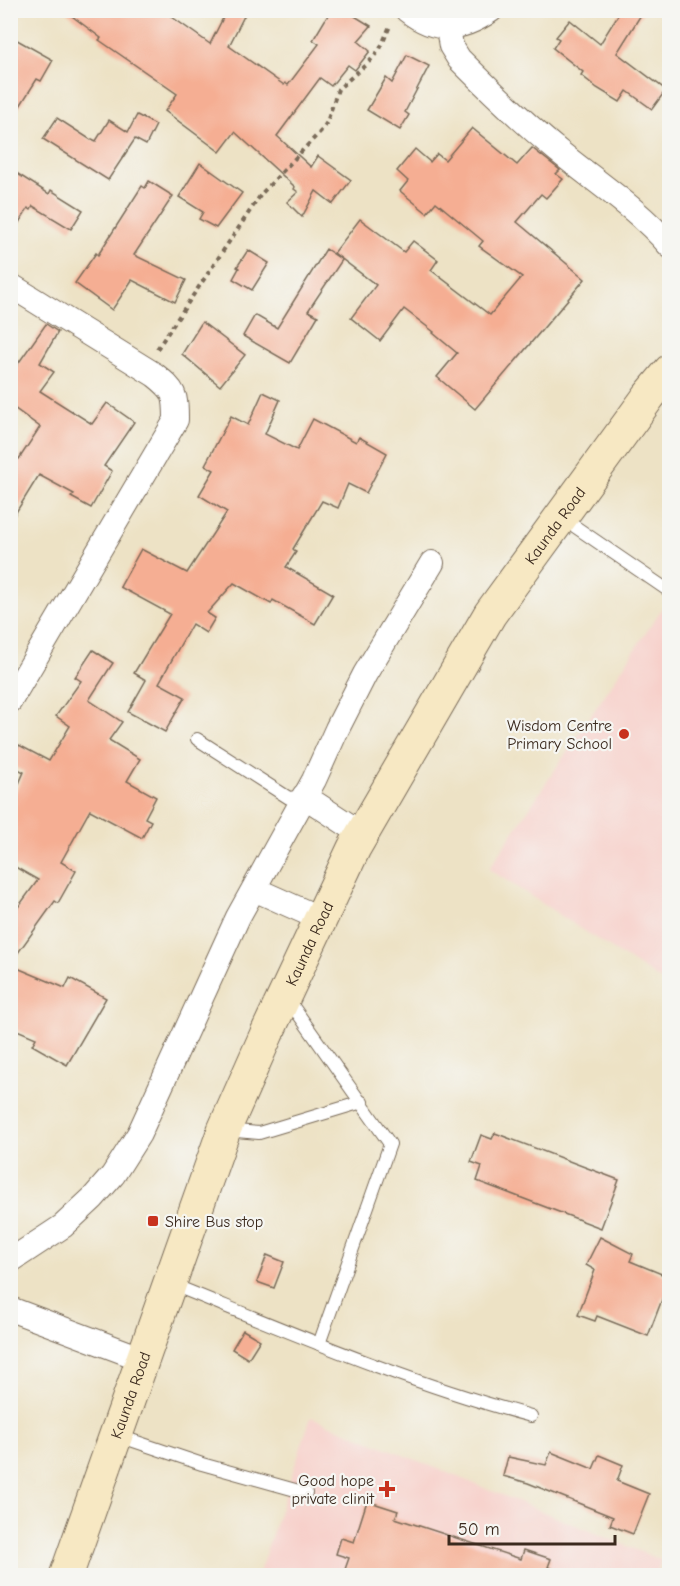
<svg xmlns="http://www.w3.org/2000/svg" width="680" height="1586" font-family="'Comic Neue',sans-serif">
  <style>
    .built { fill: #f7d0ca }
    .building { fill: #f5ae93 }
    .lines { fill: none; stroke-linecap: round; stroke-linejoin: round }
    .lane-casing { stroke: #796a58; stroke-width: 14 }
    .street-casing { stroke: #796a58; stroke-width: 26 }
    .secondary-casing { stroke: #796a58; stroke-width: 35 }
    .path { stroke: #796a58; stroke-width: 4; stroke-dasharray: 4.5 4.5; stroke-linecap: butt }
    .lane { stroke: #fff; stroke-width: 12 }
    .street { stroke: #fff; stroke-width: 24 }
    .secondary { stroke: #f7e8c3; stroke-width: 33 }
    .poi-dot { fill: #c8321e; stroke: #f6f6f2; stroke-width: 2 }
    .labels { text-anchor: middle; stroke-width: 4.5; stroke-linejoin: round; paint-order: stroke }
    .street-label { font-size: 16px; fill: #3b2a1e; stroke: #f6f6f2 }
    .poi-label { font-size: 16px; fill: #3b2a1e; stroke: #f6f6f2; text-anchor: end }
  </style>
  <rect width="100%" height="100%" fill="#f6f6f2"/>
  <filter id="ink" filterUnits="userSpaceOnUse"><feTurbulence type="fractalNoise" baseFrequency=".0167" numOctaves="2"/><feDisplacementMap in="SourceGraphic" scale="12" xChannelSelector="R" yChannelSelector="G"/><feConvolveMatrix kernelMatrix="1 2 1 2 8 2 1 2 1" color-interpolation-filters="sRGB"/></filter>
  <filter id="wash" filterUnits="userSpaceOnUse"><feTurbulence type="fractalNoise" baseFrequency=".008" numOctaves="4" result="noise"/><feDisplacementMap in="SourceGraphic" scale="24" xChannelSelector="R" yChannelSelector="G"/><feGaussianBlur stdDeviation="1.35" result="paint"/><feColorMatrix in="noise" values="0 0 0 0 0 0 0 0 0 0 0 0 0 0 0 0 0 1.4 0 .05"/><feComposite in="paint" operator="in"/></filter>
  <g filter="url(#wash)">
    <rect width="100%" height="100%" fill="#ede2c5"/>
    <!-- built -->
    <g class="built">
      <polygon points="669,598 670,986 669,986 489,869"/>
      <polygon points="311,1417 661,1560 656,1576 258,1576"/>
    </g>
    <g id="blocks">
      <!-- building -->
      <g class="building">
        <polygon points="64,10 162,10 210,44 227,10 247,10 229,46 284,85 285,83 288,85 319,44 313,40 331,10 345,10 371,26 358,41 370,51 355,70 348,65 331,86 320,78 277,136 311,167 318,156 351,180 333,204 316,191 302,217 287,202 298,192 294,189 295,187 235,132 220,152 165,111 177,94 99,40 101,38"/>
        <polygon points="621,10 644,10 617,53 666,90 652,109 627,91 620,102 597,88 581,75 583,72 553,48 559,39 556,37 570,20 600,44"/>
        <polygon points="10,36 53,60 41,81 37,79 10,122"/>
        <polygon points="407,55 429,66 405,112 409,115 400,130 367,110 386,78 392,83"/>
        <polygon points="137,115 156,125 146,145 135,139 108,180 43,139 57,118 91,140 92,139 96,141 109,120 128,132"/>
        <polygon points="472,128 517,165 532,148 560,170 556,174 563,179 546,198 541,194 517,222 585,279 475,409 437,377 457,353 433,333 434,332 404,309 380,341 351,318 376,285 334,253 360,219 404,252 413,241 438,260 431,270 490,315 522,277 479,246 483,241 436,202 427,213 400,191 408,181 397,171 415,149 430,162 437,154 445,160"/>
        <polygon points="200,163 242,193 216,228 199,219 203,212 179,197"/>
        <polygon points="10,169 49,194 51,190 83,210 71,229 33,206 31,210 28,208 10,237"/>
        <polygon points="149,181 173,196 134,255 186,280 175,302 132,280 112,310 75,283 96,253 98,255 142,186 145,188"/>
        <polygon points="326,249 342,260 308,311 318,316 290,363 243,336 255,315 277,328"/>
        <polygon points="248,250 269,263 252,290 233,279 239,268 237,267"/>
        <polygon points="202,322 245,355 220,386 182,354"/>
        <polygon points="46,324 58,332 40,363 54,372 40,391 92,424 107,403 134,422 104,466 112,471 91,508 71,497 74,494 39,475 10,522 10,454 19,459 40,427 10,405 10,375"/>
        <polygon points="263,392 280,400 265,434 297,450 313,419 356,442 359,437 387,453 366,493 348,484 338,508 322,501 293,549 296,552 286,567 333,594 315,624 273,600 271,604 234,583 207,613 215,618 206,633 192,624 159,683 185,697 165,732 128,712 146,680 134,673 170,614 120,587 141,549 187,573 227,512 199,495 214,470 205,465 231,416 248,425"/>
        <polygon points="93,650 113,663 89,700 122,722 109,740 140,759 127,781 156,797 145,818 151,821 142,838 90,810 61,862 76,871 58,903 55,901 10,964 10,918 38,880 10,864 10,804 24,772 10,765 10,762 19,745 49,761 70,726 56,716 81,681 75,677"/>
        <polygon points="10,965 65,988 70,978 106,998 67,1065 32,1045 36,1038 10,1027"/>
        <polygon points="495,1133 619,1180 601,1228 477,1181 482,1166 471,1162 481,1135 492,1139"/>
        <polygon points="600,1237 633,1254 630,1261 669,1277 669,1300 663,1297 648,1336 597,1316 595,1321 578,1315 595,1270 586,1265"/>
        <polygon points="267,1255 284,1262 274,1288 257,1282"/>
        <polygon points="243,1330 260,1340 248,1359 232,1349"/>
        <polygon points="551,1452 593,1469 599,1455 623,1465 617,1481 649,1494 633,1534 610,1525 613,1517 528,1483 503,1476 508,1457 546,1465"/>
        <polygon points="367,1501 398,1511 395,1518 521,1559 524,1550 551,1559 548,1567 562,1572 561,1575 343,1575 349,1558 336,1554 341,1538 354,1542"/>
      </g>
    </g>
  </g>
  <g filter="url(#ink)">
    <use href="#blocks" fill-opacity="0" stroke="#796a58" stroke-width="1.5"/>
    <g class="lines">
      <!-- lane casing -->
      <g class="lane-casing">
        <g id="lane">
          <polyline points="561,517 669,591"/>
          <polyline points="197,739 289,798 304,796"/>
          <polyline points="287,998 390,1144 319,1344"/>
          <polyline points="225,1130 259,1133 362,1102"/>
          <path d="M171 1284C290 1332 407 1383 531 1416"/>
          <polyline points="116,1435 202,1464 306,1493"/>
        </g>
      </g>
      <!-- street casing -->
      <g class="street-casing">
        <g id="street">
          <path d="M407 10C436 33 461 31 491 10"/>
          <path d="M448 28 451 46 459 59C491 91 523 122 557 150 596 182 637 208 670 246"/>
          <path d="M10 285 155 375C175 391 176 394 176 420L10 701"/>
          <polyline points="304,796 362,834"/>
          <polyline points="254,889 321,919"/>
          <polyline points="10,1261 63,1226 93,1198 113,1175 139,1134 238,917 314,780 337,729 365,674 432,563"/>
          <polyline points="10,1309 143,1359"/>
        </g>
      </g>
      <!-- secondary casing -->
      <g class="secondary-casing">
        <g id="secondary">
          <path id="s1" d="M66 1576 224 1130 267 1033 354 848 490 614 649 396 670 371"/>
        </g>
      </g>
      <!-- path -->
      <polyline class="path" points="157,349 262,193 322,130 327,122 338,89 370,61 380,49 390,26"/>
      <!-- lane -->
      <use href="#lane" class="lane"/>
      <!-- street -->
      <use href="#street" class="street"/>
      <!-- secondary -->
      <use href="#secondary" class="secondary"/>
    </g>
  </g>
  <!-- markers -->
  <g class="poi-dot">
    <circle cx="624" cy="734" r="6"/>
    <rect x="147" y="1215" width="12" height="12" rx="3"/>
    <path d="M384 1480h6v6h6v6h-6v6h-6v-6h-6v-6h6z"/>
  </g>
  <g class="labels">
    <!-- street labels -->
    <g class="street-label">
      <text dy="6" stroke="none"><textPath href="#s1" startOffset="1164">Kaunda Road</textPath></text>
      <text dy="6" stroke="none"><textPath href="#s1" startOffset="678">Kaunda Road</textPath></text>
      <text dy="6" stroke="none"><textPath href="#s1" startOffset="192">Kaunda Road</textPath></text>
    </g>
    <!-- poi labels -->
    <g class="poi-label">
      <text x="612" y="731">Wisdom Centre<tspan x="612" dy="18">Primary School</tspan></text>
      <text x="165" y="1227" text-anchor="start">Shire Bus stop</text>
      <text x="374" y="1486">Good hope<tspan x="374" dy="18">private clinit</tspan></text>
    </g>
  </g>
  <!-- margin -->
  <rect width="680" height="1586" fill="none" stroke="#f6f6f2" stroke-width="36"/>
  <!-- scale -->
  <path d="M449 1535v9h166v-9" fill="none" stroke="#3b2a1e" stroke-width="3"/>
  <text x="458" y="1535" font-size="18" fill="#3b2a1e" stroke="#f6f6f2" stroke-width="4.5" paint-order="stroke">50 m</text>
</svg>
